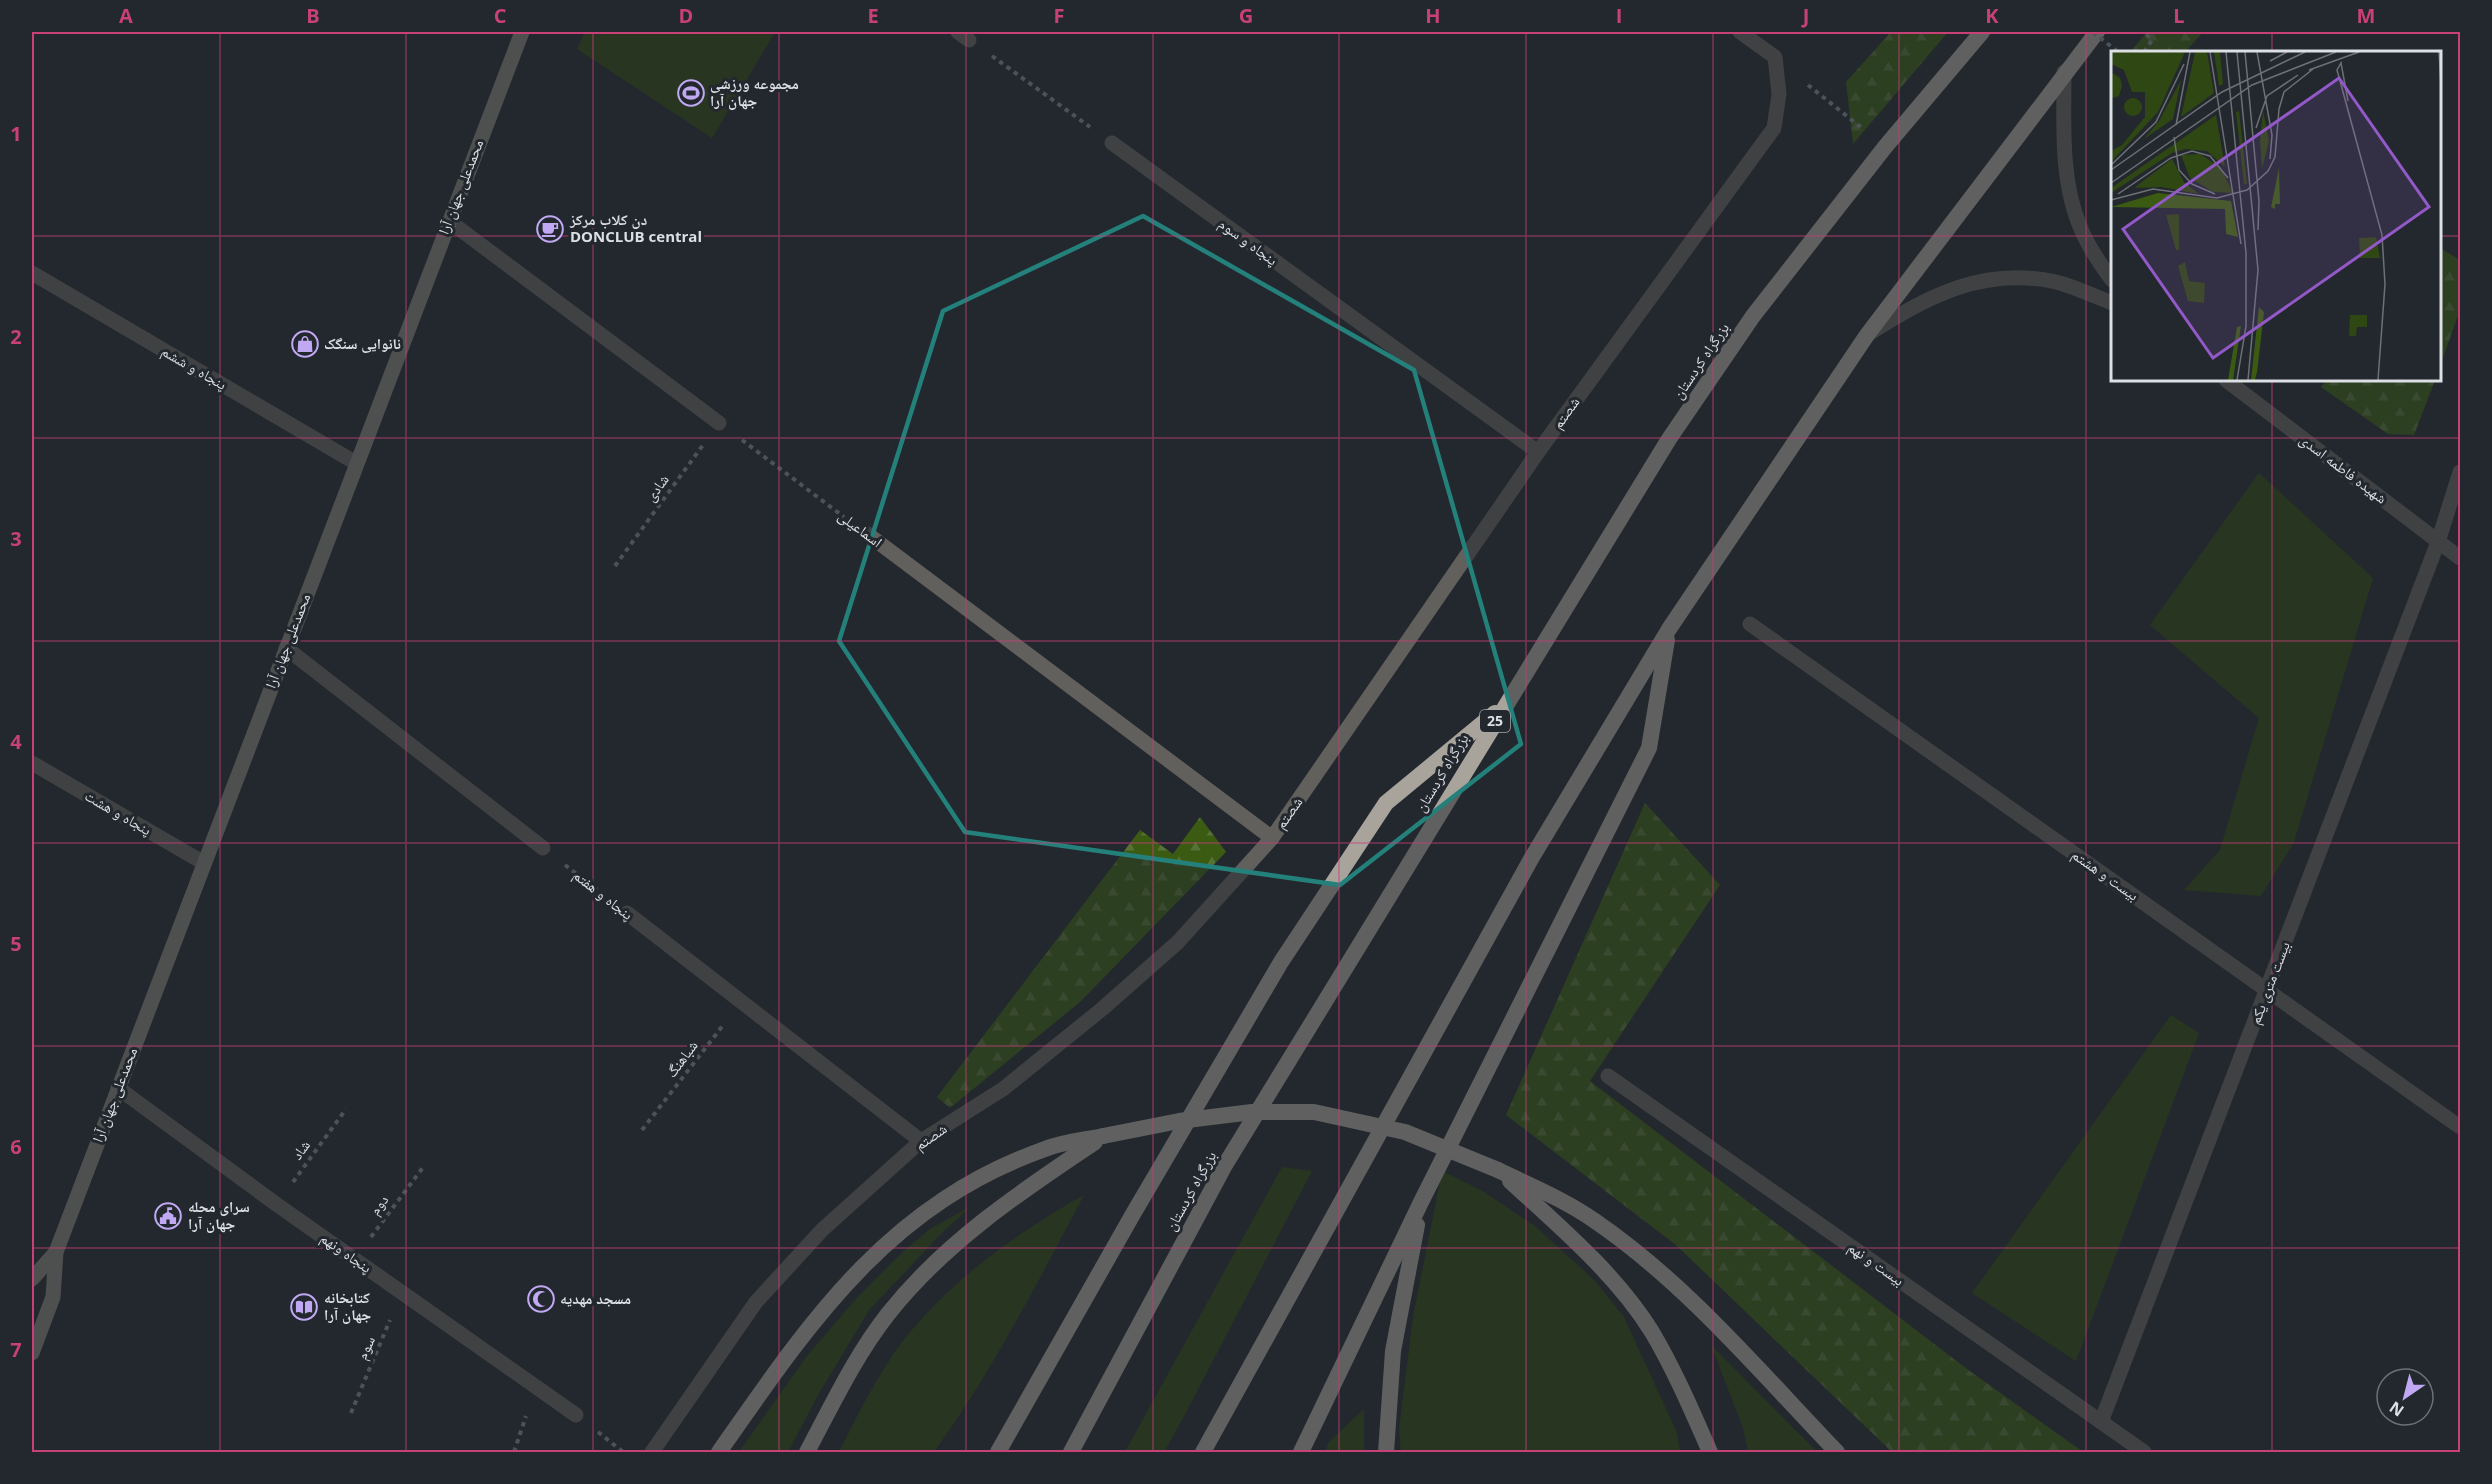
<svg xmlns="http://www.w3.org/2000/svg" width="2492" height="1484" font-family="'Open Sans','Noto Naskh Arabic',sans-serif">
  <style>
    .green { fill: #2f4713 }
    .forest { fill: url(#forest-firs) }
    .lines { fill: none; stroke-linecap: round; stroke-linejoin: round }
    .path { stroke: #81858a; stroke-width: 4; stroke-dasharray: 4.5 4.5; stroke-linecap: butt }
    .minor { stroke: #62605d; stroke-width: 15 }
    .tertiary { stroke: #62605d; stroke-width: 15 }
    .secondary { stroke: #83807b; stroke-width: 15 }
    .trunk { stroke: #a8a49c; stroke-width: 16 }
    .path-bridge { stroke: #81858a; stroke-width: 4; stroke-dasharray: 4.5 4.5; stroke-linecap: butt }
    .trunk-bridge { stroke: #a8a49c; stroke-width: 16 }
    .marked { fill: none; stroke: #24807a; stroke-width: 4.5; stroke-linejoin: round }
    .grid { fill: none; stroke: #c74076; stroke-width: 1.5; stroke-opacity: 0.55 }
    .labels { text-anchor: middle; stroke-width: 6; stroke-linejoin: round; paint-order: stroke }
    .shield { fill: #23282e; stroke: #a4a8ad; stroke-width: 1.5 }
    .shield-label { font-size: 14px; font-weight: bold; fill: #dcdfe3 }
    .poi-label { font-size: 15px; font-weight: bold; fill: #dcdfe3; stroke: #23282e; text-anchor: start }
    .street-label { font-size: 15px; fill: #dcdfe3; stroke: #23282e }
    .inset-road { fill: none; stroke: #6d7176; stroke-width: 1.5 }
    .view { fill: #9359c8; fill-opacity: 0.15; stroke: #9359c8; stroke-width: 3 }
    .inset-edge { fill: none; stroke: #dcdfe3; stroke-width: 3 }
    .neatline { fill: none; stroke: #c74076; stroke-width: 2 }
    .grid-label { font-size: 20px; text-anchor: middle; font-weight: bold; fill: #c74076 }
  </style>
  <defs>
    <pattern id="forest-firs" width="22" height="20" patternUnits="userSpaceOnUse" patternTransform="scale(1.5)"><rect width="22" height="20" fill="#3b5b13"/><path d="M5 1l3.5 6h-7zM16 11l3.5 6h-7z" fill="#577235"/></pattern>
  </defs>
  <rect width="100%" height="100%" fill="#23282e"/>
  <!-- green -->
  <g class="green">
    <polygon points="585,32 775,32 712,138 577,49"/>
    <polygon points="2259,473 2373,578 2294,842 2261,896 2184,890 2220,850 2259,718 2150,625"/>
    <polygon points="2171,1015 2199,1033 2076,1361 1972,1293"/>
    <polygon points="1282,1167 1312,1171 1183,1418 1164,1452 1125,1452"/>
    <polygon points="1442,1171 1481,1190 1535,1226 1594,1280 1624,1317 1677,1433 1680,1452 1401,1452 1399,1429 1413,1317"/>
    <path d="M1084 1195C1037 1283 992 1372 934 1452H839C858 1415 877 1375 903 1341 952 1279 1015 1234 1084 1195Z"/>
    <polygon points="971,1206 939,1236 869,1310 818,1395 788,1452 739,1452 807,1356 854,1301 904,1251 930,1229"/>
    <polygon points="1711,1345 1817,1452 1748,1452 1743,1428"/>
    <polygon points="1364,1409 1364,1452 1325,1452 1329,1442"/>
  </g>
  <!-- forest -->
  <g class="forest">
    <polygon points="1891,32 1948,32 1853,144 1846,82"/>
    <polygon points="2147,32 2203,32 2185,52 2130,52"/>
    <polygon points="2440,248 2460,260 2460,310 2440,366"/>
    <polygon points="2327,380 2435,380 2414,435 2388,434 2321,387"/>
    <polygon points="1645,803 1720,885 1590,1081 1967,1369 2083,1452 1892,1452 1676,1245 1506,1115"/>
    <polygon points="1200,817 1226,852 1080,1002 950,1108 937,1097 1140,830 1173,854"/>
  </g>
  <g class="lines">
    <!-- path -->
    <g class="path">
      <polyline points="2144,52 2152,40 2144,32"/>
      <polyline points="992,56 1090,127"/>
      <polyline points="1808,85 1863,129"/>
      <polyline points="742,440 844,517"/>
      <polyline points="615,566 703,445"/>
      <polyline points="565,865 604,895"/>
      <polyline points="642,1130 724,1024"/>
      <polyline points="293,1182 346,1109"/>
      <polyline points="371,1237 424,1166"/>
      <polyline points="351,1413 390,1320"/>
      <polyline points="598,1432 623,1452"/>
      <polyline points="514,1452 526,1416"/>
    </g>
    <!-- minor -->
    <g class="minor">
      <polyline points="958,32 969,40"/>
      <polyline points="1112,143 1538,452"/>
      <polyline points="449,221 719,423"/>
      <polyline points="32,273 356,463"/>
      <polyline points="866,533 1272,838"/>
      <polyline points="1750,624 2460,1127"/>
      <polyline points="286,648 543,848"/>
      <polyline points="32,763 204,863"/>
      <polyline points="627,913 921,1141"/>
      <polyline points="1608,1076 2144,1452"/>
      <polyline points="118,1088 276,1204 576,1415"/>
      <polyline points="2101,1422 2438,542"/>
      <polyline points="652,1452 756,1302 822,1230 921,1141 1003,1089 1102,1009 1178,942 1272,838 1538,452 1774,128 1779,94 1775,57 1740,32"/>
    </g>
    <!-- tertiary -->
    <g class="tertiary">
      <path d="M2064 72C2064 123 2060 181 2081 229 2089 248 2100 264 2112 280"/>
      <path d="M1870 333C1929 296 1983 266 2056 282 2075 287 2094 296 2112 303"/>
      <polyline points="2226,380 2460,558"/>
      <polyline points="2438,542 2460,472"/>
    </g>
    <!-- secondary -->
    <g class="secondary">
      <polyline points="32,1279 56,1252"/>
      <polyline points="32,1353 53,1297 56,1252 522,32"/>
    </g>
    <!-- trunk -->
    <g class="trunk">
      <path d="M1498 1170C1531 1186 1565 1200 1595 1221 1687 1284 1760 1372 1837 1452"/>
      <path d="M1510 1181C1560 1227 1616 1274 1652 1332 1675 1371 1692 1411 1710 1452"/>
      <path d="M719 1452C810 1322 887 1205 1045 1149 1063 1142 1084 1140 1103 1136"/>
      <path d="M807 1452C832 1405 855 1356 888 1314 944 1243 1020 1192 1095 1142"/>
      <polyline points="998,1452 1133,1214 1281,962 1386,803 1495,713"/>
      <polyline points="1071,1452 1225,1165 1669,439 1753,316 1885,147 1982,32"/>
      <polyline points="1203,1452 1531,859 1669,629 1867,335 2097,32"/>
      <polyline points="1301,1452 1421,1202 1649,748 1667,640"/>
      <polyline points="1386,1452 1393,1351 1417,1225"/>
    </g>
    <!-- path-bridge -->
    <polyline class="path-bridge" points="2093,32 2118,52"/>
    <!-- trunk-bridge -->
    <polyline class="trunk-bridge" points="1103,1136 1179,1121 1252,1112 1314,1112 1405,1132 1498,1170"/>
  </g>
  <!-- marked area -->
  <path d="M0 0H2492V1484H0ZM1143 216 1414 370 1521 744 1340 885 965 832 839 641 943 311Z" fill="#23282e" fill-opacity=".55" fill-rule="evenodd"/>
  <path class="marked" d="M1143 216 1414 370 1521 744 1340 885 965 832 839 641 943 311Z"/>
  <!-- grid -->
  <path class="grid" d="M220 32V1452M406 32V1452M593 32V1452M779 32V1452M966 32V1452M1153 32V1452M1339 32V1452M1526 32V1452M1713 32V1452M1899 32V1452M2086 32V1452M2272 32V52M32 236H2112M2440 236H2460M2272 380V1452M32 438H2460M32 641H2460M32 843H2460M32 1046H2460M32 1248H2460"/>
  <!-- icons -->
  <defs>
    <g id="stadium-ring" transform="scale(1.35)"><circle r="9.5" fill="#23282e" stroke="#c0a8f3" stroke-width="1.5"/><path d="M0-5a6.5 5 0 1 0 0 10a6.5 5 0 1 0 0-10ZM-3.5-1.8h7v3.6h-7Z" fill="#c0a8f3"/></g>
    <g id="cafe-ring" transform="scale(1.35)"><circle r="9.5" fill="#23282e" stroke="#c0a8f3" stroke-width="1.5"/><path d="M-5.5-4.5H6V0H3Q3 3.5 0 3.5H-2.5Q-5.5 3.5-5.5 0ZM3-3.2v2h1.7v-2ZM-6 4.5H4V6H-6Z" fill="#c0a8f3"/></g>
    <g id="shop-ring" transform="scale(1.35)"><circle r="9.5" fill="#23282e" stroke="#c0a8f3" stroke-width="1.5"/><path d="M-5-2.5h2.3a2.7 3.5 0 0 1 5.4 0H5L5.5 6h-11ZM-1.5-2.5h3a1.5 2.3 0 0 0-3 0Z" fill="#c0a8f3"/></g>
    <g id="civic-ring" transform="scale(1.35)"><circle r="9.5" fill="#23282e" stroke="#c0a8f3" stroke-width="1.5"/><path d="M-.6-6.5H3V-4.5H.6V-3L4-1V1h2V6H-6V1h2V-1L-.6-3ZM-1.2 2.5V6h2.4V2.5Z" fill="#c0a8f3"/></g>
    <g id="mosque-ring" transform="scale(1.35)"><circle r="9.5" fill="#23282e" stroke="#c0a8f3" stroke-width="1.5"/><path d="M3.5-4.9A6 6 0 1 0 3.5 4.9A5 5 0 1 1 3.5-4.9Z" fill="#c0a8f3"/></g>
    <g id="library-ring" transform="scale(1.35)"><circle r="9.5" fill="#23282e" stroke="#c0a8f3" stroke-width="1.5"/><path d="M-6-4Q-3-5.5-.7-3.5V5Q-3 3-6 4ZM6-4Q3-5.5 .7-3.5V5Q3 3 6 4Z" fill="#c0a8f3"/></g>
  </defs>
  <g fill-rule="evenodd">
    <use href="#stadium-ring" x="691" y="93"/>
    <use href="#cafe-ring" x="550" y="229"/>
    <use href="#shop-ring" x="305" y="344"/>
    <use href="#civic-ring" x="168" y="1216"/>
    <use href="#mosque-ring" x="541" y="1299"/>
    <use href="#library-ring" x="304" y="1307"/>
  </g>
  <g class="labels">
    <!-- shield labels -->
    <rect class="shield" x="1480" y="710" width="30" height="22" rx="4.5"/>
    <g class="shield-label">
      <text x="1495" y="726">25</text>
    </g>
    <!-- poi labels -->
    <g class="poi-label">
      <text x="710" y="89">مجموعه ورزشی<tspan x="710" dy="17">جهان آرا</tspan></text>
      <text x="570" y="225">دن کلاب مرکز<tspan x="570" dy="17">DONCLUB central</tspan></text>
      <text x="324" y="349">نانوایی سنگک</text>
      <text x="188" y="1212">سرای محله<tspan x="188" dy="17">جهان آرا</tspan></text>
      <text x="324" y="1303">کتابخانه<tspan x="324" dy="17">جهان آرا</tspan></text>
      <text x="560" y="1304">مسجد مهدیه</text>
    </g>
    <!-- street labels -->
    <g class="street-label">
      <text transform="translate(461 187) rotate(-69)" y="5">محمدعلی جهان آرا</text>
      <text transform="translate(1248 242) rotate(36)" y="5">پنجاه و سوم</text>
      <text transform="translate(1701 361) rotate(-56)" y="5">بزرگراه کردستان</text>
      <text transform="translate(194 368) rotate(30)" y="5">پنجاه و ششم</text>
      <text transform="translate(1566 413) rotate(-54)" y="5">شصتم</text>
      <text transform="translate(2343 469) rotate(37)" y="5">شهیده فاطمه اسدی</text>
      <text transform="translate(657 488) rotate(-54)" y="5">شادی</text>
      <text transform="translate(860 529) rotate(37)" y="5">اسماعیلی</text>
      <text transform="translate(288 641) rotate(-69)" y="5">محمدعلی جهان آرا</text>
      <text transform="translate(1442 773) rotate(-59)" y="5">بزرگراه کردستان</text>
      <text transform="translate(118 813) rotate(30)" y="5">پنجاه و هشت</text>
      <text transform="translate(1289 813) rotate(-55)" y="5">شصتم</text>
      <text transform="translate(2105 875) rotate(35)" y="5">بیست و هشتم</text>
      <text transform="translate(603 895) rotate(38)" y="5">پنجاه و هفتم</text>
      <text transform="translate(2270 983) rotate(-69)" y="5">بیست متری یکم</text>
      <text transform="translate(682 1059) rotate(-53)" y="5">شباهنگ</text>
      <text transform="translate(115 1095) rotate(-69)" y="5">محمدعلی جهان آرا</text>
      <text transform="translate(931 1137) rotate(-35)" y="5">شصتم</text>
      <text transform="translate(301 1150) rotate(-54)" y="5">شاد</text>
      <text transform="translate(1191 1191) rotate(-61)" y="5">بزرگراه کردستان</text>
      <text transform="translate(379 1205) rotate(-54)" y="5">دوم</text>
      <text transform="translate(346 1253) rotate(35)" y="5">پنجاه ونهم</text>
      <text transform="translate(1876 1264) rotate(35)" y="5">بیست و نهم</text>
      <text transform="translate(366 1348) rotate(-67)" y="5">سوم</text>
    </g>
  </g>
  <!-- overview -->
  <g transform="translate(2111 51)">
    <rect width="330" height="330" fill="#23282e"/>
    <path d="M0 1H74L47 61 0 111V100L11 94 34 66V41H21L13 19 0 13ZM84 1H96L103 42 70 66ZM103 1H109L112 33 108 35ZM0 21 9 27 11 35 8 45 1 47ZM70 29 62 68 33 88 48 70ZM13 56a9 9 0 1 1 18 0a9 9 0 1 1-18 0ZM128 60 136 132 133 134 125 61ZM152 60 158 90 151 118 149 90ZM105 64 114 116 96 100 75 98 61 102 0 142V137ZM89 103 110 117 122 142 102 141 79 127 70 104ZM61 108 73 131 88 143 50 136 23 137ZM68 163V199H65L55 164ZM265 186 269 207H249L248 187ZM74 211 78 230 94 232 93 252 77 250 67 215ZM239 264H256V276H246L245 285H238Z" fill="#2f4713"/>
    <path d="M168 117 169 153H164V158L160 156ZM47 142 120 150 127 186 115 183 114 158 0 156ZM148 256 153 261 146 321 144 329H140ZM130 275 122 329H117L126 276Z" fill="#3b5b13"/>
    <path class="inset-road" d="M99 1 130 193M115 1 135 202V275L126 329M126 1 147 219 137 329M134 1 148 150 147 179M146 1 161 84 159 108M328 1 330 33M159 10 176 1M198 19 248 1M237 50 230 12 226 19 271 184 274 233 267 329M65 74 79 1M145 77 156 45 187 24M63 86 68 119 81 133 104 143M0 114 45 71 73 13M0 119 111 41 194 1M0 132 141 34 225 1M7 143 60 107 81 100 99 105 117 127M0 149 42 138 106 147 136 139 157 120 164 106 168 58 173 41 202 18"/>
    <path class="view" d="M228 27 318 156 102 307 12 178Z"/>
    <rect width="330" height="330" class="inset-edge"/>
  </g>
  <!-- border -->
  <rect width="2492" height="1484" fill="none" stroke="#23282e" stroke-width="66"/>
  <!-- north arrow -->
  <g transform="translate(2405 1397) rotate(215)"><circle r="28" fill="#23282e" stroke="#6d7176" stroke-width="1.5"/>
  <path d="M0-4.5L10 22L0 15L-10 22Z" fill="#c0a8f3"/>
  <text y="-9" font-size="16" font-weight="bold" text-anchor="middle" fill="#dcdfe3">N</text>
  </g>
  <rect x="33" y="33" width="2426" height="1418" class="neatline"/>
  <g class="grid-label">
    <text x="126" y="23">A</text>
    <text x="313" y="23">B</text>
    <text x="500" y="23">C</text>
    <text x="686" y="23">D</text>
    <text x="873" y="23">E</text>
    <text x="1059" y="23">F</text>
    <text x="1246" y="23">G</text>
    <text x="1433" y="23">H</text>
    <text x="1619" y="23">I</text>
    <text x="1806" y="23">J</text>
    <text x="1992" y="23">K</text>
    <text x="2179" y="23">L</text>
    <text x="2366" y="23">M</text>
    <text x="16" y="141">1</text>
    <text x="16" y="344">2</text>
    <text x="16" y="546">3</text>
    <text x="16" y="749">4</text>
    <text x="16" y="951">5</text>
    <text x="16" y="1154">6</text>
    <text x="16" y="1357">7</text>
  </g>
</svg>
